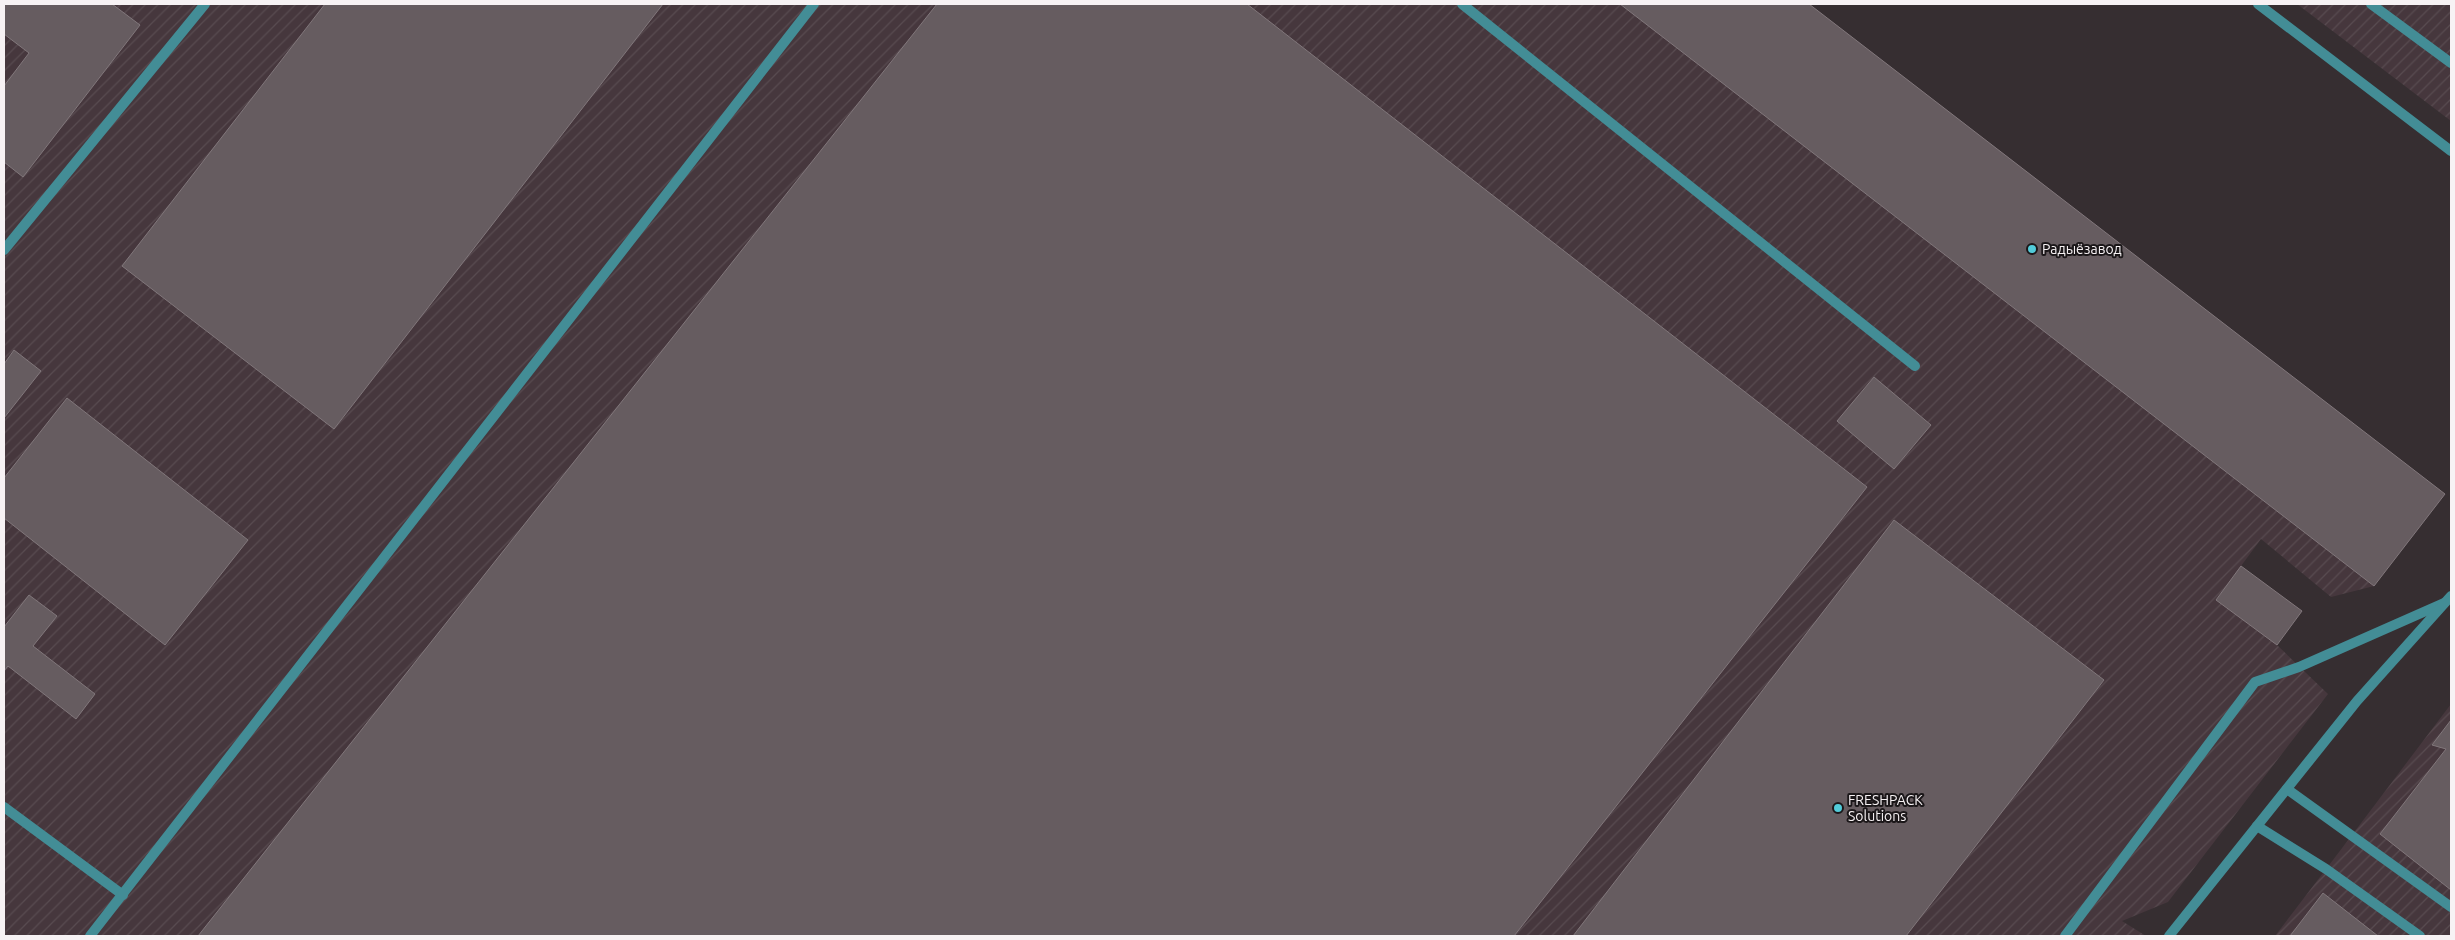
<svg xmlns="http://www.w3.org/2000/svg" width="2455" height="940" font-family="Ubuntu,sans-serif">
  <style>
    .industrial { fill: url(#industrial-furrows) }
    .building { fill: #665c60; stroke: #81777b }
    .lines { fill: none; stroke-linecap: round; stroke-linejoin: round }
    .service { stroke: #438d96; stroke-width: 10 }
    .minor { stroke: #438d96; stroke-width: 10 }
    .poi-dot { fill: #52cbd9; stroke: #1b1719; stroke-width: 2 }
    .labels { text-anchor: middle; stroke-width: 4; stroke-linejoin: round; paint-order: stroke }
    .poi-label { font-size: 14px; fill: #f7f2f4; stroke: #1b1719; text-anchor: start }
  </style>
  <defs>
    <pattern id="industrial-furrows" width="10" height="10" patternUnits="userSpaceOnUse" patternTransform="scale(1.25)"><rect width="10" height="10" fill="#46373d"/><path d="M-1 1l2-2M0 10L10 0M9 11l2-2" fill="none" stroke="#584b50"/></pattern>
  </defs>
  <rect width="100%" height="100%" fill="#362e31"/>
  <!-- industrial -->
  <g class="industrial">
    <polygon points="4,4 1809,4 2445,494 2374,586 2331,597 2261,539 2241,566 2302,611 2277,645 2328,694 2168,902 2122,921 2146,936 4,936"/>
    <polygon points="2297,4 2451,4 2451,121"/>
    <polygon points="2451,704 2451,936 2275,936 2352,835"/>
  </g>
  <!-- building -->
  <g class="building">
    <polygon points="4,4 112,4 140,25 23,177 4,162 4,86 29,53 4,34"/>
    <polygon points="325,4 663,4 334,429 122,266"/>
    <polygon points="937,4 1247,4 1867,487 1514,936 198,936"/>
    <polygon points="1620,4 1809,4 2445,494 2374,586"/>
    <polygon points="14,350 41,371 4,418 4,364"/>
    <polygon points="1874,377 1931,425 1894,469 1837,421"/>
    <polygon points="67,398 248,540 165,645 4,518 4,478"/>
    <polygon points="1894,520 2104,680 1906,936 1573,936"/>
    <polygon points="2241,566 2302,611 2277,645 2216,600"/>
    <polygon points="29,595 57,616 33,646 95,694 76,719 8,666 4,671 4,627"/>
    <polygon points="2451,720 2451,890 2380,834 2446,749 2432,745"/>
    <polygon points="2323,893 2378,936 2290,936"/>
  </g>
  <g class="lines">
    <!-- service -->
    <g class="service">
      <polyline points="1462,4 1915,366"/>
      <polyline points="2371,4 2451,63"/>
      <polyline points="4,250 205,4"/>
      <polyline points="2287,789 2451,907"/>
      <polyline points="4,807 123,895"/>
      <polyline points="2257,826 2326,869 2420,936"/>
      <polyline points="90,936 814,4"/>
      <polyline points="2065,936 2255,682 2299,667 2444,603"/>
      <polyline points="2169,936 2357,701 2451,596"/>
    </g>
    <!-- minor -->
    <polyline class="minor" points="2258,4 2451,151"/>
  </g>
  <!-- markers -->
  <g class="poi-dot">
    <circle cx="2032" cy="249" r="5"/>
    <circle cx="1838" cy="808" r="5"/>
  </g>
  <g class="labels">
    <!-- poi labels -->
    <g class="poi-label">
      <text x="2042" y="254">Радыёзавод</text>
      <text x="1848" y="805">FRESHPACK<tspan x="1848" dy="16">Solutions</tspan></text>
    </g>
  </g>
  <!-- border -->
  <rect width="2455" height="940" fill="none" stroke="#f7f2f4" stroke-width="10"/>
</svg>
